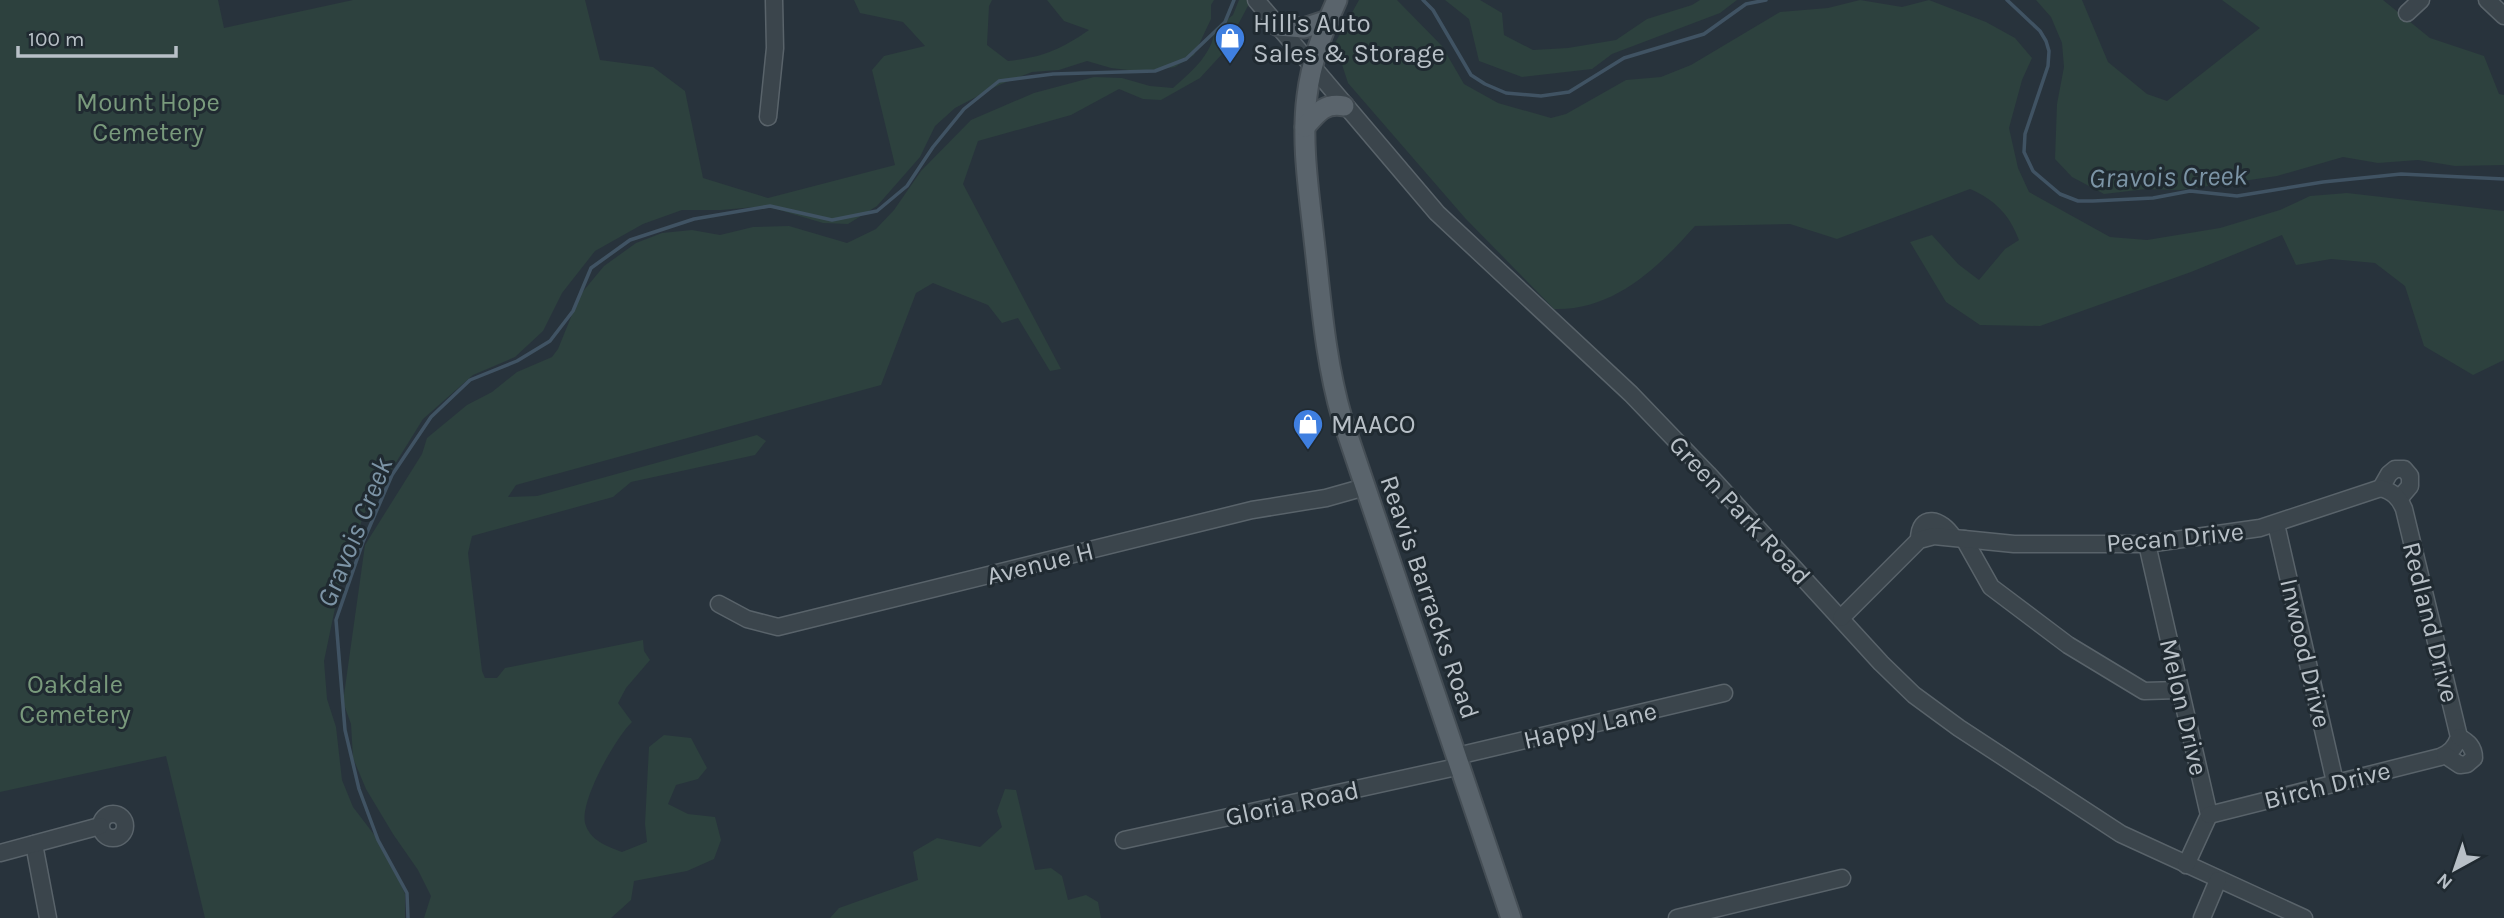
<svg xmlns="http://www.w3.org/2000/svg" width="2504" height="918" font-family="Karla,sans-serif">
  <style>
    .green { fill: #2d413e }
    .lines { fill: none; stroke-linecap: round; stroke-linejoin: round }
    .stream { stroke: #405363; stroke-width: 3.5 }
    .minor-casing { stroke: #59636a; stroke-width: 19 }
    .major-casing { stroke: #454e55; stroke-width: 23 }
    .minor { stroke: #3b454c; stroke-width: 16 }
    .major { stroke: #5a646c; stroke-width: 19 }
    .labels { text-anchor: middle; stroke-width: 6; stroke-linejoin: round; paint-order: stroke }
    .poi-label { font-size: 26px; fill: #b8c0c7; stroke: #202a31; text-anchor: start }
    .park-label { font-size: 26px; fill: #799a7c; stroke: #202a31 }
    .street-label { font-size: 26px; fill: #b8c0c7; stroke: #202a31 }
    .water-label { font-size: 28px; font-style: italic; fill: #7c94a6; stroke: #202a31 }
  </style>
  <rect width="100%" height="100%" fill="#28333c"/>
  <!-- green -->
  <g class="green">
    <path d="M0 0H218L224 28 353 0H585L600 60 653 67 685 91 703 178 768 198 895 165 872 70 884 56 925 46 903 22 860 13 854 0H992L989 6 987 45 1008 61C1043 57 1060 50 1089 30L1064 21 1047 0H1214L1211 5V19L1194 55 1175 67 1145 72 1111 68 1087 61 1059 70 1032 72 999 85 955 108 935 126 920 157 877 206 848 224 823 223 766 206 721 210H682L643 224 595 251 562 293 543 331 515 357 473 375 423 419 364 514 339 589 324 661 327 699 336 727 342 780 353 807 379 841 394 868 405 894V918H205L166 756 0 792Z"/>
    <path d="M1239 0H1247L1249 4 1223 53 1200 78 1161 100 1143 99 1119 89 1071 115 978 141 963 184 1061 369 1050 371 1018 318 1002 323 988 305 933 283 916 293 881 385 516 485 508 497 537 496 757 435 766 441 755 455 631 482 613 497 472 536 468 553 482 671 485 678H497L505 668 643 640 644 651 650 660 626 688 618 703 632 722C616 737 580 800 585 823 590 841 607 846 622 852L647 842 645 824 649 747 664 735 691 738 707 768 698 779 676 785 668 804 688 814 715 817 721 840 714 859 687 871 634 881 631 900 611 918H424L431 896 418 870 393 834 366 789 353 758 351 724 343 702 365 545 422 454 427 438 467 405 492 392 517 372 552 357 558 349 580 295 604 266 636 243 662 233 692 230 720 235 753 227 789 226 847 243 876 229 894 210 921 171 971 120 1034 93 1094 77 1122 78 1150 86 1173 88C1192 71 1212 55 1215 29L1233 15Z"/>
    <path d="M1359 0H1397L1442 46 1464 84 1498 103 1551 118 1566 114 1626 80 1661 77 1691 65 1780 12 1828 8 1860 0 1902 7 1929 0 1986 22 2015 38 2032 58 2022 80 2009 128 2018 168 2029 192 2110 237 2147 240 2220 228 2280 210 2310 196 2347 193 2504 211V360L2473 375 2424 346 2405 286 2375 263 2331 259 2296 265 2282 235 2191 272 2040 326 1980 325 1946 302 1910 242 1932 235 1958 264 1979 280 2005 249 2019 240C2009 214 1995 200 1970 189L1837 239 1790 224 1695 226C1658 268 1613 311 1554 309L1465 218 1348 83 1335 43Z"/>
    <polygon points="1445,0 1480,0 1502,13 1504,35 1533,50 1568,48 1616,40 1647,19 1692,5 1700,0 1737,0 1720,13 1612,54 1592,69 1522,77 1479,61 1469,19"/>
    <polygon points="2036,0 2082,0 2108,62 2147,94 2167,101 2260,28 2222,0 2383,0 2430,38 2484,56 2499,94 2504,95 2504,165 2455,166 2418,160 2378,163 2343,157 2277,176 2215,185 2180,190 2146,189 2104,194 2072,177 2055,159 2057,104 2064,67 2062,43 2051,17"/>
    <polygon points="1005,789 1016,790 1035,870 1051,868 1062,876 1068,900 1086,895 1098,902 1101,918 830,918 839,908 918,880 913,852 937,838 980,847 1002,827 997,811"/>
  </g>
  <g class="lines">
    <!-- stream -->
    <g class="stream">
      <polyline points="1423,0 1433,10 1471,75 1485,84 1506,93 1541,96 1569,92 1624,58 1704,34 1746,4 1766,0"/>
      <polyline points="2007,0 2040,31 2046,41 2049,51 2048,66 2025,134 2024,152 2033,171 2060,194 2078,201 2093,201 2153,198 2190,191 2237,196 2323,182 2401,174 2504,179"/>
      <polyline points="408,918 407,893 378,840 359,789 345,730 336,620 363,542 392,475 431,417 470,380 517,361 550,341 573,311 591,268 630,240 694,219 770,206 832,220 877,211 907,186 933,147 964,109 999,81 1053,74 1155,71 1186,59 1225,22 1234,0"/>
    </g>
    <!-- minor casing -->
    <g class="minor-casing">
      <g id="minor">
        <polyline points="1256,0 1437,213 1631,394 1708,474 1881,663 1914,695 1959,728 2121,834 2304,918"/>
        <polyline points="2487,0 2504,16"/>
        <polyline points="2407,13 2421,0"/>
        <polyline points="768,117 775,48 774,0"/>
        <polyline points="2381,488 2389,474 2395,469 2404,469 2410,476 2410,486 2399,499"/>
        <polyline points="2276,524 2335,782"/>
        <polyline points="1964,539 1991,587 2068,645 2144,691 2180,690"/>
        <path d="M1919 540C1919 512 1942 519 1953 537"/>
        <polyline points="2147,544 2209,815 2186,865"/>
        <polyline points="719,604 747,619 778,627 1252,510 1326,498 1365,487"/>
        <path d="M1841 618 1919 540 1934 536 2014 544H2147L2260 528 2381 488C2393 492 2399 497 2404 509L2459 737C2455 748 2450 753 2440 757L2209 815"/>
        <path d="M2445 755 2460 765 2467 764 2474 758C2474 747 2468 742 2459 737"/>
        <polyline points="1457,756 1724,693"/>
        <circle cx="113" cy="826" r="12"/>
        <polyline points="1124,840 1461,766"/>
        <polyline points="34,844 48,918"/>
        <polyline points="0,853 100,826"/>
        <polyline points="1677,918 1842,878"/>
        <polyline points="2202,918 2218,880"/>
      </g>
    </g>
    <!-- major casing -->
    <g class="major-casing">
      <g id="major">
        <path d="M1337 0C1323 31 1311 62 1307 96 1301 143 1309 192 1314 239 1321 299 1325 360 1342 418L1511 918"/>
        <polyline points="1278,26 1304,28 1328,20"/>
        <path d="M1305 127C1317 113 1325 102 1344 106"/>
      </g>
    </g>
    <!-- minor -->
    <use href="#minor" class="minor"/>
    <!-- major -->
    <use href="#major" class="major"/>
  </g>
  <!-- icons -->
  <defs>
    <g id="shop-pin" transform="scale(1.575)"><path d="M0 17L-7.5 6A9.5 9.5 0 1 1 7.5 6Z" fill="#3f7fe0" stroke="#202a31"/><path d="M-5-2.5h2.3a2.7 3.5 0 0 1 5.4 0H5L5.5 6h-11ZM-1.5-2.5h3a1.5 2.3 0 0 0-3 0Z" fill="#fff"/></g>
  </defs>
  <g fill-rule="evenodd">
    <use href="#shop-pin" x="1230" y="38"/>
    <use href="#shop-pin" x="1308" y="424"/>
  </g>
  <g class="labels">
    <!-- poi labels -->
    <g class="poi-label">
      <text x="1253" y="32">Hill's Auto<tspan x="1253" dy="30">Sales &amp; Storage</tspan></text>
      <text x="1331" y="433">MAACO</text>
    </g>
    <!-- park labels -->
    <g class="park-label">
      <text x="148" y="111">Mount Hope<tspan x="148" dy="30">Cemetery</tspan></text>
      <text x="75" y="693">Oakdale<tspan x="75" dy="30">Cemetery</tspan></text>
    </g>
    <!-- street labels -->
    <g class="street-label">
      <text transform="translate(1740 510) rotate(47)" y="9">Green Park Road</text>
      <text transform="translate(2175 537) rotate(-5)" y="9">Pecan Drive</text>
      <text transform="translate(1040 563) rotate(-14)" y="9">Avenue H</text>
      <text transform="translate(1430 597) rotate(71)" y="9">Reavis Barracks Road</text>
      <text transform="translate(2431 622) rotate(76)" y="9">Redland Drive</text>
      <text transform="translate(2306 653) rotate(77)" y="9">Inwood Drive</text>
      <text transform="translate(2184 707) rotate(77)" y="9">Melon Drive</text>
      <text transform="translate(1590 725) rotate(-13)" y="9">Happy Lane</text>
      <text transform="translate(2327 785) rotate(-14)" y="9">Birch Drive</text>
      <text transform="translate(1292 803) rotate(-12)" y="9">Gloria Road</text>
    </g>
    <!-- water labels -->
    <g class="water-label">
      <text transform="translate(2168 176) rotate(-1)" y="10">Gravois Creek</text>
      <text transform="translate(354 532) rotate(-68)" y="10">Gravois Creek</text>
    </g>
  </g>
  <!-- north arrow -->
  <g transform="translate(2455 869) rotate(220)" stroke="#202a31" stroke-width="5" paint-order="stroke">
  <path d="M0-5L12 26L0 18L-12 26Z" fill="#b8c0c7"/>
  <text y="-10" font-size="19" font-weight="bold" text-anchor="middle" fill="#b8c0c7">N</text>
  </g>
  <!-- scale -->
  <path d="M18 46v10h158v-10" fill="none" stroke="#b8c0c7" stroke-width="3.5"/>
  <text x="28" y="46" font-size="21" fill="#b8c0c7" stroke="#202a31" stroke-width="5" paint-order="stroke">100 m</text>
</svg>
